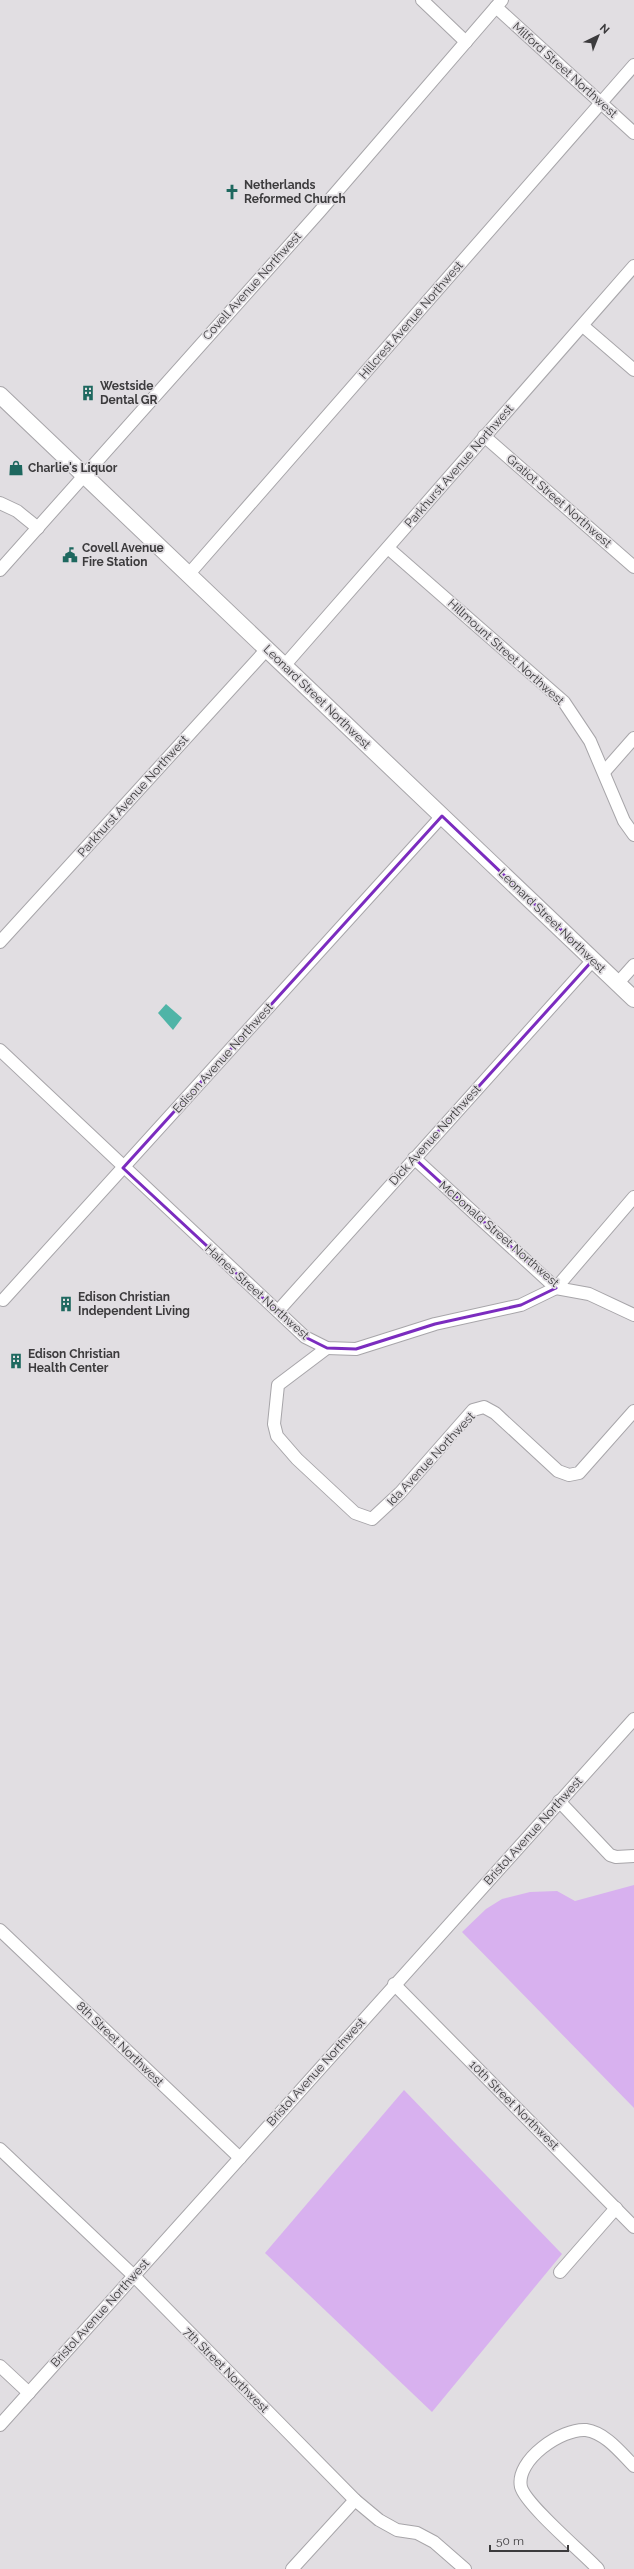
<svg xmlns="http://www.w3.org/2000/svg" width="634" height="2569" font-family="Raleway,sans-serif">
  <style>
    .green { fill: #d8b1ef }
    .water { fill: #4fb4a7 }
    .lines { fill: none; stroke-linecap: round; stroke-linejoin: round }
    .minor-casing { stroke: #a7a5a9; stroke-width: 14 }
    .major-casing { stroke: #a7a5a9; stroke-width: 18 }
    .minor { stroke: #fff; stroke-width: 12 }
    .major { stroke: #fff; stroke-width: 16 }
    .marked { fill: none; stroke: #7b2cbf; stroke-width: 3; stroke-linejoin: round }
    .labels { text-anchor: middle; stroke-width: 3.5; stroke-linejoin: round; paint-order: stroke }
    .street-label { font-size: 12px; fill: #3c3b3d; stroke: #e1dee2 }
    .poi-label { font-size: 12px; font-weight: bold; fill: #3c3b3d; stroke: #e1dee2; text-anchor: start }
  </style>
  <rect width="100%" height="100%" fill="#e1dee2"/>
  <!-- green -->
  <g class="green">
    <polygon points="634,1885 634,2108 462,1932 486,1909 502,1899 530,1892 557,1891 575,1901"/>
    <polygon points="404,2090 562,2254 432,2412 265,2253"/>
  </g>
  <!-- water -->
  <polygon class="water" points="166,1004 182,1018 173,1030 158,1013"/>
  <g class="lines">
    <!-- minor casing -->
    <g class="minor-casing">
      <g id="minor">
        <polyline points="422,0 466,42"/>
        <polyline points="496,7 634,133"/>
        <polyline points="583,326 634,370"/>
        <polyline points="484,436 634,567"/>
        <polyline points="0,503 17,511 38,528"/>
        <polyline points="388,548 564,702 590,741 624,821 634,835"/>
        <polyline points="0,570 320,211 502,0"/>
        <polyline points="188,575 634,65"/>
        <polyline points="284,666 634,266"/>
        <polyline points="604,772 634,738"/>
        <polyline points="0,942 267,649"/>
        <polyline points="617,984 634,965"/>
        <polyline points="0,1050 305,1337 327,1348 356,1349 435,1324 521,1305 556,1288 634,1197"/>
        <polyline points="414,1158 556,1288 589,1294 634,1315"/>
        <polyline points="3,1300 442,816"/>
        <polyline points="278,1311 593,960"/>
        <polyline points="327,1348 278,1385 274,1424 277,1436 297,1459 355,1513 372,1519 400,1493 473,1410 484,1407 495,1413 558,1471 569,1475 579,1473 634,1411"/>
        <polyline points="559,1801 610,1855 616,1857 634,1856"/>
        <polyline points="0,1930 240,2158"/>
        <polyline points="394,1984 634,2227"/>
        <polyline points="0,2149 134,2276 355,2500 379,2520 397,2530 417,2533 434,2542 465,2569"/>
        <polyline points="560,2272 616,2208"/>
        <polyline points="0,2366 29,2393"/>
        <polyline points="0,2425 634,1719"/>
        <polyline points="292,2569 355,2500"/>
        <path d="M598 2569C583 2553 526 2505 521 2487 515 2460 562 2428 586 2430 606 2433 621 2453 634 2466"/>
      </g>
    </g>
    <!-- major casing -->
    <g class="major-casing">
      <polyline id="major" points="0,395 634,999"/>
    </g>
    <!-- minor -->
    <use href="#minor" class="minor"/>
    <!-- major -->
    <use href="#major" class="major"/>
  </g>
  <!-- marked area -->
  <path class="marked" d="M442 816 593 960 414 1158 556 1288 521 1305 435 1324 356 1349 327 1348 305 1337 123 1168Z"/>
  <!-- icons -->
  <defs>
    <g id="church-bare" transform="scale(1.2)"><path d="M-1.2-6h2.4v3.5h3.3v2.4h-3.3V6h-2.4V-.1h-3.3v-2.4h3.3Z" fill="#1e685f" stroke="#e1dee2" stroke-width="2.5" paint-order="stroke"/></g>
    <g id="building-bare" transform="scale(1.2)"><path d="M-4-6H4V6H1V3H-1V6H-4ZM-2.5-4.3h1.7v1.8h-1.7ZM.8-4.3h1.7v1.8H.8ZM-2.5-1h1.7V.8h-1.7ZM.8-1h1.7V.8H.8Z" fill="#1e685f" stroke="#e1dee2" stroke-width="2.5" paint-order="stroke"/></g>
    <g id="shop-bare" transform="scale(1.2)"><path d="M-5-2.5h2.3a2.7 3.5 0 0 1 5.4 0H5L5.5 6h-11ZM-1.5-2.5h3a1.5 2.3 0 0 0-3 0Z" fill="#1e685f" stroke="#e1dee2" stroke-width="2.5" paint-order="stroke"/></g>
    <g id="civic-bare" transform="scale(1.2)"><path d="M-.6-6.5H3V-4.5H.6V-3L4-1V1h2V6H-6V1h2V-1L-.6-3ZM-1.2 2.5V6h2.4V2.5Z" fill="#1e685f" stroke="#e1dee2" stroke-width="2.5" paint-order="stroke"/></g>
  </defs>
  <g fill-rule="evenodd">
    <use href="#church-bare" x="232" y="192"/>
    <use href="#building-bare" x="88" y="393"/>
    <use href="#shop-bare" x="16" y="468"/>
    <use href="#civic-bare" x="70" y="555"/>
    <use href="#building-bare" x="66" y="1304"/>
    <use href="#building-bare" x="16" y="1361"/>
  </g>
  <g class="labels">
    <!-- street labels -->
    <g class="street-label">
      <text transform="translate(565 70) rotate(42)" y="4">Milford Street Northwest</text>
      <text transform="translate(252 286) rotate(-48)" y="4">Covell Avenue Northwest</text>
      <text transform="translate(411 320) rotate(-49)" y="4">Hillcrest Avenue Northwest</text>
      <text transform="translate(459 466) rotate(-49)" y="4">Parkhurst Avenue Northwest</text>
      <text transform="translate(559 501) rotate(41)" y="4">Gratiot Street Northwest</text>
      <text transform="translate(506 652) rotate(42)" y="4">Hillmount Street Northwest</text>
      <text transform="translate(317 697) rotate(44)" y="4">Leonard Street Northwest</text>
      <text transform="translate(133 796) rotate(-48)" y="4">Parkhurst Avenue Northwest</text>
      <text transform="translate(552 921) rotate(44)" y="4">Leonard Street Northwest</text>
      <text transform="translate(223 1058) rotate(-48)" y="4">Edison Avenue Northwest</text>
      <text transform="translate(435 1135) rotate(-48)" y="4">Dick Avenue Northwest</text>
      <text transform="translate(499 1234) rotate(41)" y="4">McDonald Street Northwest</text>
      <text transform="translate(257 1292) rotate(42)" y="4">Haines Street Northwest</text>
      <text transform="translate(431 1459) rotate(-47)" y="4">Ida Avenue Northwest</text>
      <text transform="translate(533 1831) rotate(-48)" y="4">Bristol Avenue Northwest</text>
      <text transform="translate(120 2044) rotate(44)" y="4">8th Street Northwest</text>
      <text transform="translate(316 2072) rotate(-48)" y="4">Bristol Avenue Northwest</text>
      <text transform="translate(514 2105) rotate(45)" y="4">10th Street Northwest</text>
      <text transform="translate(100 2313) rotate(-48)" y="4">Bristol Avenue Northwest</text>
      <text transform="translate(226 2370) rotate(45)" y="4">7th Street Northwest</text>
    </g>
    <!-- poi labels -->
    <g class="poi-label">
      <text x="244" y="189">Netherlands<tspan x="244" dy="14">Reformed Church</tspan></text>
      <text x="100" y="390">Westside<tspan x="100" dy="14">Dental GR</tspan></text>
      <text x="28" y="472">Charlie's Liquor</text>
      <text x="82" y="552">Covell Avenue<tspan x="82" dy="14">Fire Station</tspan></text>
      <text x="78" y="1301">Edison Christian<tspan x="78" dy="14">Independent Living</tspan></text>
      <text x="28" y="1358">Edison Christian<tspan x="28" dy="14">Health Center</tspan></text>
    </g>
  </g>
  <!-- north arrow -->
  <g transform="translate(598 36) rotate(43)" stroke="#e1dee2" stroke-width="3" paint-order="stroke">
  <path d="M0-3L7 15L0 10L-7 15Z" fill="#3c3b3d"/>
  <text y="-6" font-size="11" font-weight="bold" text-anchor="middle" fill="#3c3b3d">N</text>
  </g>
  <!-- scale -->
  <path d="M490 2545v6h78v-6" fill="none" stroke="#3c3b3d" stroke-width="2"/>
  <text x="496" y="2545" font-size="12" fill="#3c3b3d" stroke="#e1dee2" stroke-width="3" paint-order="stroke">50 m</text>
</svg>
